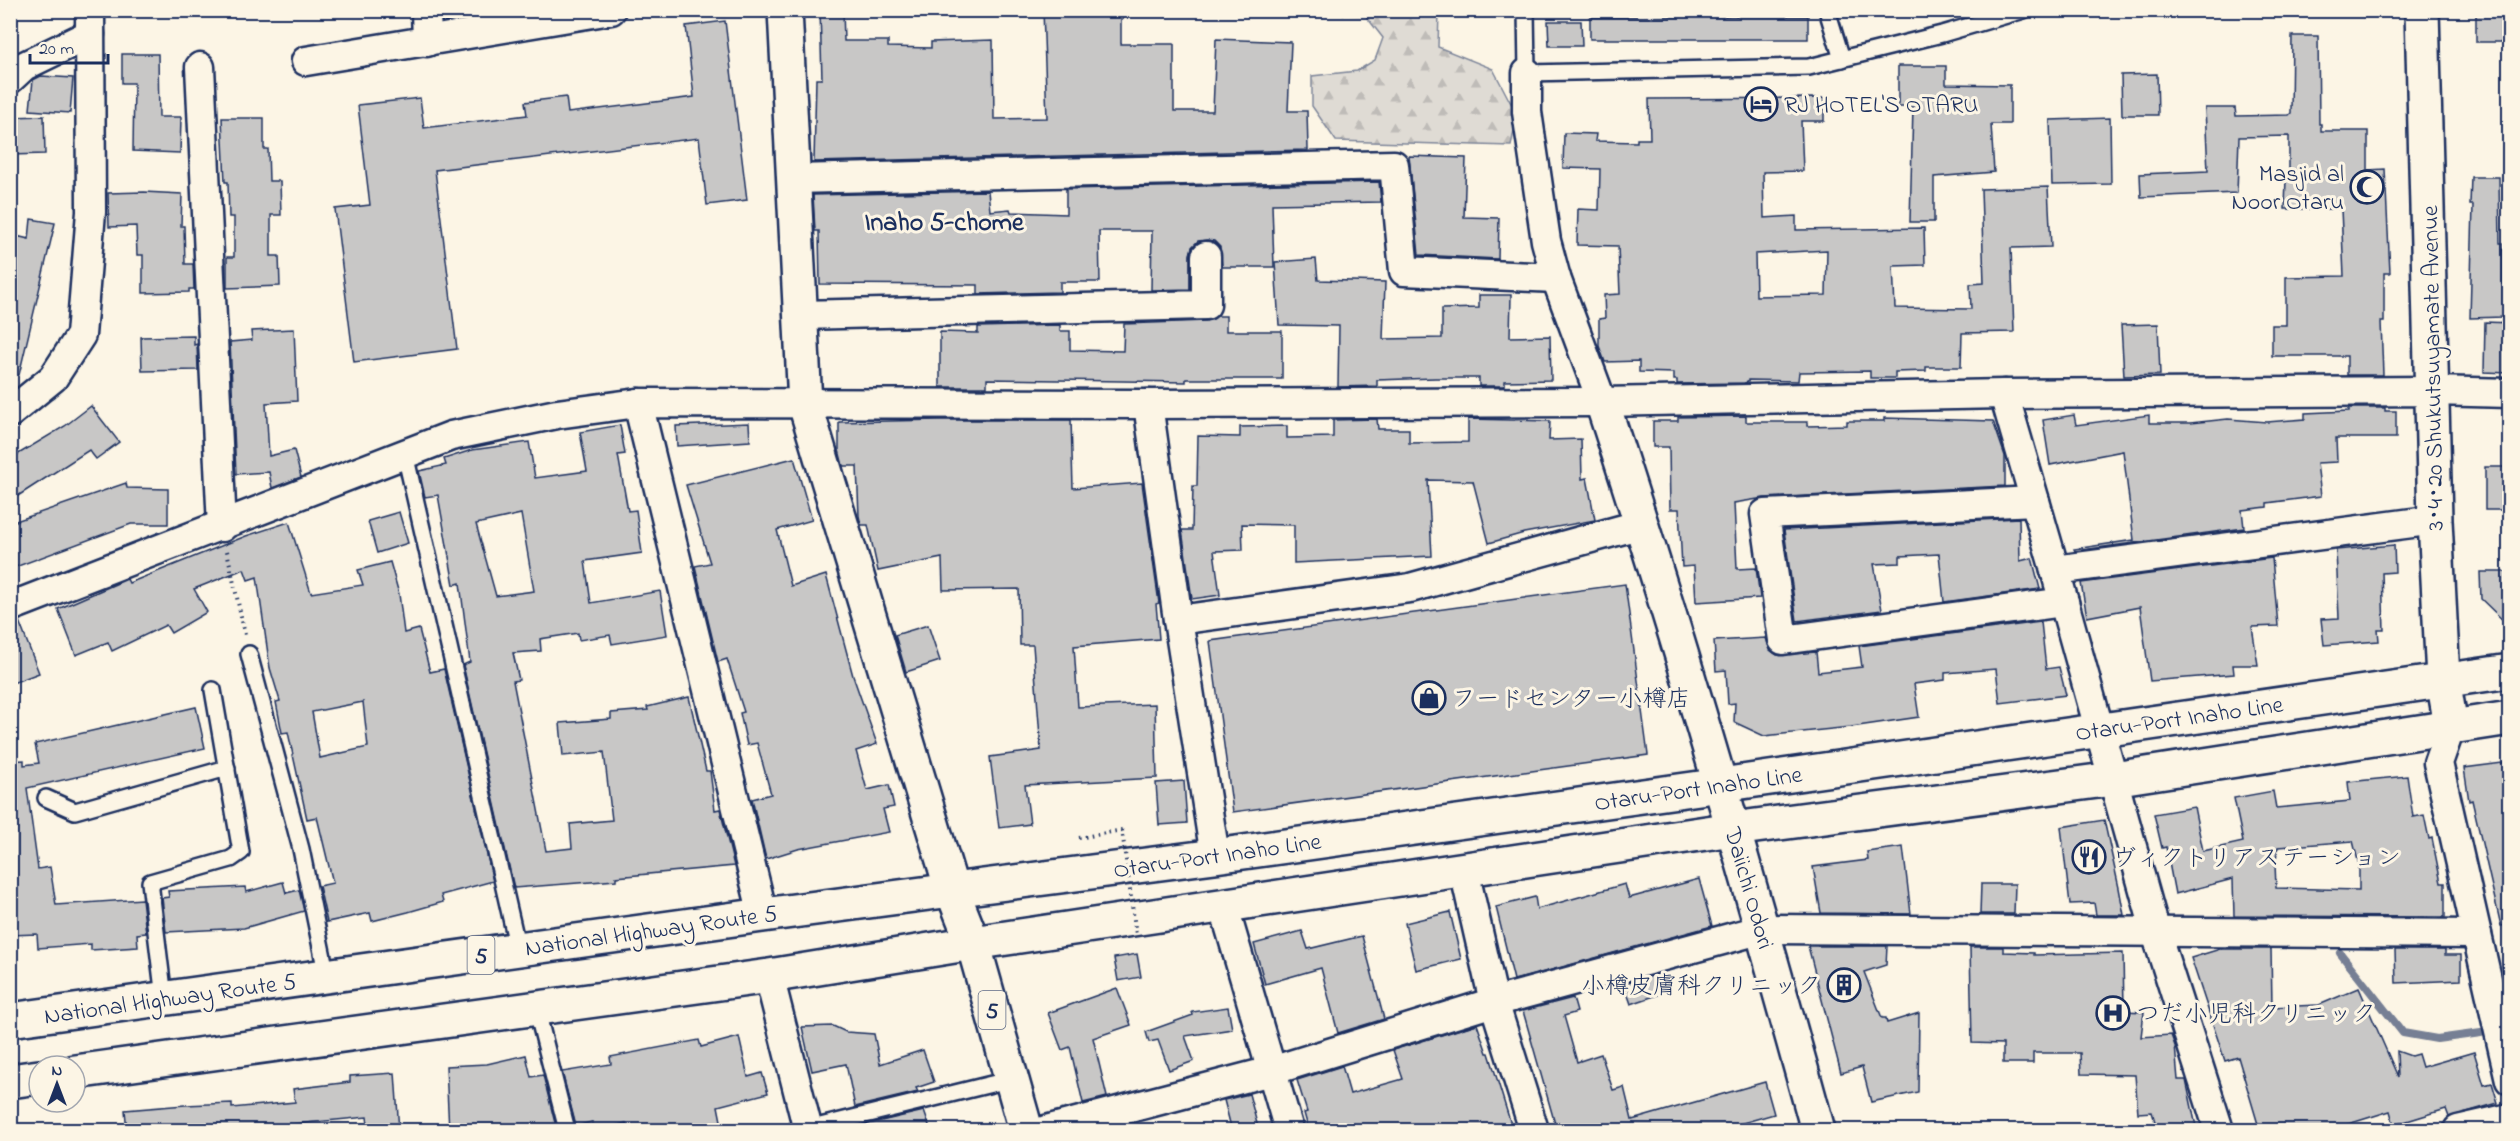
<svg xmlns="http://www.w3.org/2000/svg" width="2520" height="1141" font-family="'Indie Flower','Klee One',sans-serif">
  <style>
    .forest { fill: url(#forest-firs); stroke: #7d8599; stroke-width: 1.5 }
    .lines { fill: none; stroke-linecap: round; stroke-linejoin: round }
    .stream { stroke: #767f94; stroke-width: 8 }
    .building { fill: #c8c7c6; stroke: #1b2f5e; stroke-width: 1.5; fill-rule: evenodd }
    .service-casing { stroke: #1b2f5e; stroke-width: 20 }
    .minor-casing { stroke: #1b2f5e; stroke-width: 33 }
    .tertiary-casing { stroke: #1b2f5e; stroke-width: 38 }
    .secondary-casing { stroke: #1b2f5e; stroke-width: 38 }
    .trunk-casing { stroke: #1b2f5e; stroke-width: 38 }
    .path { stroke: #1b2f5e; stroke-width: 4; stroke-dasharray: 1.5 4.5; stroke-linecap: butt }
    .service { stroke: #fcf5e5; stroke-width: 15 }
    .minor { stroke: #fcf5e5; stroke-width: 28 }
    .tertiary { stroke: #fcf5e5; stroke-width: 33 }
    .secondary { stroke: #fcf5e5; stroke-width: 33 }
    .trunk { stroke: #fcf5e5; stroke-width: 33 }
    .path-bridge { stroke: #1b2f5e; stroke-width: 4; stroke-dasharray: 1.5 4.5; stroke-linecap: butt }
    .labels { text-anchor: middle; stroke-width: 6; stroke-linejoin: round; paint-order: stroke }
    .shield { fill: #fcf5e5; stroke: #5e6a86; stroke-width: 1.5 }
    .shield-label { font-size: 22px; font-weight: bold; fill: #1b2f5e }
    .poi-label { font-size: 24px; fill: #1b2f5e; stroke: #fcf5e5; text-anchor: start }
    .street-label { font-size: 24px; fill: #1b2f5e; stroke: #fcf5e5 }
    .neighbourhood-label { font-size: 26px; font-weight: bold; fill: #1b2f5e; stroke: #fcf5e5 }
  </style>
  <defs>
    <pattern id="forest-firs" width="22" height="20" patternUnits="userSpaceOnUse" patternTransform="scale(1.5)"><rect width="22" height="20" fill="#dfdbd4"/><path d="M5 1l3.5 6h-7zM16 11l3.5 6h-7z" fill="#bfbcb8"/></pattern>
  </defs>
  <rect width="100%" height="100%" fill="#fcf5e5"/>
  <filter id="ink" filterUnits="userSpaceOnUse"><feTurbulence type="fractalNoise" baseFrequency=".0167" numOctaves="2"/><feDisplacementMap in="SourceGraphic" scale="12" xChannelSelector="R" yChannelSelector="G"/><feConvolveMatrix kernelMatrix="1 2 1 2 8 2 1 2 1" color-interpolation-filters="sRGB"/></filter>
  <g filter="url(#ink)">
    <!-- forest -->
    <polygon class="forest" points="1326,11 1439,11 1438,47 1493,69 1517,115 1511,146 1336,141 1312,106 1312,76 1357,71 1375,60 1383,38 1365,15 1325,13"/>
    <g class="lines">
      <!-- stream -->
      <polyline class="stream" points="2340,953 2403,1033 2437,1039 2481,1033"/>
    </g>
    <!-- building -->
    <g class="building">
      <polygon points="820,10 843,10 844,41 888,41 888,47 931,48 931,42 993,40 994,119 1047,118 1043,10 1121,10 1121,44 1174,44 1174,111 1213,111 1216,39 1291,42 1288,111 1307,111 1308,150 814,162 816,79 822,79"/>
      <rect x="2476" y="10" width="34" height="32"/>
      <polygon points="1808,16 1808,39 1590,39 1590,17"/>
      <polygon points="725,21 747,200 707,205 699,138 435,170 457,349 354,362 335,209 370,205 358,105 420,98 424,128 527,115 525,102 566,97 568,113 694,97 686,26"/>
      <polygon points="1548,21 1581,21 1582,46 1549,46"/>
      <polygon points="2292,36 2318,36 2319,124 2321,124 2321,131 2368,131 2368,170 2385,169 2390,273 2384,273 2384,322 2381,322 2383,375 2347,375 2347,356 2272,356 2272,325 2286,325 2286,277 2344,276 2341,209 2285,209 2286,178 2289,178 2289,136 2239,137 2237,193 2141,197 2140,174 2208,171 2205,108 2235,108 2236,116 2289,115 2291,113"/>
      <polygon points="122,54 158,54 159,117 181,117 180,153 133,151 134,83 122,83"/>
      <polygon points="1898,66 1946,66 1946,84 2010,85 2010,124 1991,124 1994,172 1934,177 1934,222 1910,222 1913,107 1898,107"/>
      <polygon points="2157,74 2158,115 2122,115 2121,75"/>
      <polygon points="41,76 73,78 70,113 30,110 33,80"/>
      <path d="M1824 98V121H1801L1803 171 1763 172 1764 218 1796 216V230L1924 228 1925 265 1893 266 1895 308 1971 309 1970 284 1984 283 1981 189 2048 187 2051 247 2011 248 2014 332 1962 333 1961 367H1926V371L1895 372V378H1870V371L1799 372 1798 381 1748 380V382L1744 383 1677 384V380H1674V373L1639 372V361L1605 362 1599 346V319L1605 318 1604 295 1620 294 1618 246 1577 245 1578 209 1599 210 1600 169 1563 168 1564 133 1596 134 1595 141 1637 142V139H1650L1649 99ZM1827 250 1826 295 1756 296 1755 254Z"/>
      <polygon points="44,116 45,154 10,155 10,117"/>
      <polygon points="222,118 264,118 264,149 268,149 269,181 280,181 281,215 271,215 271,256 279,256 280,286 227,288 227,257 234,257 234,217 229,217 228,182 225,182"/>
      <polygon points="2110,118 2111,184 2052,185 2050,120"/>
      <polygon points="1409,156 1466,158 1464,217 1499,218 1498,259 1419,255"/>
      <polygon points="2471,177 2499,177 2500,243 2503,243 2503,317 2470,318 2473,205 2470,205"/>
      <polygon points="1379,182 1381,202 1272,204 1274,267 1222,267 1220,247 1214,241 1207,240 1198,241 1192,247 1190,255 1190,289 1151,290 1152,231 1099,231 1100,282 1060,282 1060,292 978,294 978,285 820,284 819,231 815,231 813,195 988,191 990,211 1010,209 1011,212 1066,214 1066,189"/>
      <polygon points="144,192 182,194 181,226 184,226 185,264 193,264 194,289 189,289 189,292 143,293 143,255 137,255 136,226 109,227 108,193"/>
      <polygon points="31,219 55,223 19,375 10,374 10,261 16,236 29,239"/>
      <polygon points="1316,259 1318,280 1385,282 1383,339 1442,338 1442,309 1479,308 1479,295 1511,295 1510,337 1550,336 1551,380 1505,381 1505,386 1479,386 1479,378 1435,378 1377,380 1377,386 1338,387 1339,326 1279,325 1275,262"/>
      <polygon points="1217,316 1226,316 1226,331 1282,331 1282,379 1186,379 1186,382 987,379 987,387 940,387 940,332 978,333 978,327 1060,325 1060,331 1070,331 1070,350 1123,351 1124,324 1206,321"/>
      <polygon points="2485,322 2510,323 2510,373 2484,372"/>
      <polygon points="2158,324 2160,375 2124,376 2121,325"/>
      <polygon points="294,329 297,401 266,403 269,456 294,450 301,477 272,488 269,472 236,474 230,342 252,340 251,331"/>
      <polygon points="194,336 194,345 197,344 198,370 142,371 141,337"/>
      <polygon points="91,406 119,442 96,459 89,450 10,501 10,459 65,426"/>
      <polygon points="2349,408 2385,408 2385,411 2396,411 2396,438 2336,438 2337,462 2317,463 2321,496 2267,503 2267,507 2242,510 2244,528 2075,551 2074,549 2134,540 2123,451 2050,465 2043,420 2074,415 2076,425 2149,415 2149,423 2190,423 2228,419 2267,422 2305,419 2305,413 2349,411"/>
      <polygon points="1746,416 1746,422 1807,422 1807,426 1847,425 1847,421 1884,421 1884,418 1993,421 2005,456 2005,486 1764,498 1734,503 1737,569 1756,568 1760,598 1696,602 1694,566 1682,567 1679,509 1670,509 1669,447 1653,447 1653,421 1678,421 1678,417"/>
      <polygon points="1377,419 1378,429 1409,429 1409,443 1468,442 1468,419 1550,421 1549,440 1581,439 1582,479 1587,478 1595,520 1524,533 1489,543 1473,481 1428,480 1432,556 1294,563 1294,525 1242,524 1243,550 1214,551 1220,595 1192,599 1182,530 1192,530 1193,486 1197,486 1198,436 1240,437 1240,427 1287,426 1287,438 1333,437 1333,420"/>
      <polygon points="940,420 1071,420 1073,488 1142,483 1159,603 1156,604 1159,639 1074,646 1078,707 1155,704 1157,778 1025,785 1030,824 999,828 990,757 1041,750 1033,645 1020,645 1019,589 943,590 942,558 878,571 868,525 861,525 859,516 857,466 843,466 839,450 839,422"/>
      <polygon points="749,423 750,441 677,446 676,426"/>
      <path d="M620 425 625 454 618 455 628 511 636 510 642 553 585 561 591 603 660 591 667 635 612 644 610 635 579 640 578 633 540 639 541 651 513 653 519 680 513 681 546 851 572 848 570 824 612 820 604 752 563 756 560 723 611 719V713L648 710 647 707 689 697 706 771H710L715 810 720 809 734 866 616 877V880L514 888 463 665 470 662 460 583 454 585 438 495 425 497 419 471 446 465 444 459 472 450 529 442 535 478 587 471 580 432ZM521 514 534 591 496 596 476 524Z"/>
      <polygon points="794,458 812,520 777,530 791,586 826,575 853,676 877,744 856,751 867,790 889,785 894,807 883,809 889,832 798,849 766,859 752,799 771,794 757,743 747,745 740,713 744,712 727,659 718,662 695,566 710,563 686,485"/>
      <rect x="2485" y="467" width="25" height="43"/>
      <polygon points="126,483 127,488 168,489 168,524 131,524 10,569 10,523"/>
      <polygon points="399,512 408,543 377,553 368,521"/>
      <polygon points="2019,518 2020,561 2032,558 2040,589 1944,602 1939,554 1900,556 1900,563 1874,564 1882,610 1797,621 1784,530"/>
      <path d="M289 522 311 593 363 585 358 570 390 562 399 594 404 633 419 629 430 672 444 669 493 881 441 895 443 902 408 912 372 921 370 913 327 922 319 886 333 883 317 817 307 819 288 732 282 733 276 702 280 701 270 668 257 577 248 580 244 569 194 589 207 612 171 633 166 625 112 651 108 642 76 655 58 609 127 579 129 583 246 536ZM363 702 368 747 320 758 312 712Z"/>
      <polygon points="2394,545 2395,572 2382,573 2384,630 2378,630 2379,641 2324,645 2321,619 2339,618 2336,550"/>
      <polygon points="2272,558 2278,626 2252,627 2258,665 2233,665 2234,674 2150,681 2140,607 2087,617 2081,583"/>
      <polygon points="2480,572 2510,572 2510,627 2481,599"/>
      <polygon points="1625,584 1648,755 1233,812 1210,641"/>
      <polygon points="19,621 39,673 10,684 10,623"/>
      <polygon points="2041,622 2046,669 2059,667 2066,695 2000,703 1996,669 1945,673 1945,680 1914,684 1919,717 1851,727 1764,736 1734,722 1735,703 1728,704 1726,670 1716,671 1714,641 1766,638 1770,650 1777,655 1816,652 1818,672 1862,667 1859,646"/>
      <polygon points="928,625 940,661 906,672 895,635"/>
      <polygon points="196,707 205,748 27,788 38,869 50,867 56,905 142,899 146,933 137,934 138,947 91,950 91,944 38,948 37,934 10,935 10,912 17,912 10,866 10,761 24,760 24,765 39,763 35,744"/>
      <polygon points="2510,762 2510,925 2501,926 2472,800 2469,801 2464,768"/>
      <path d="M2407 776 2413 817 2424 815 2429 839 2432 838 2441 883H2445V917L2234 916 2233 879 2175 894 2166 847 2162 848 2154 814 2194 807 2203 851 2243 842 2234 798 2273 791 2276 808 2350 801 2348 782ZM2353 841 2359 865V890L2276 888 2275 864 2278 847Z"/>
      <polygon points="1184,781 1187,823 1159,825 1156,783"/>
      <polygon points="2104,820 2119,888 2124,915 2096,915 2094,903 2070,904 2061,827"/>
      <polygon points="1903,847 1911,914 1821,913 1813,867 1868,860 1867,852"/>
      <polygon points="1699,879 1712,926 1514,980 1496,907 1535,897 1537,909 1625,884 1629,898"/>
      <polygon points="283,882 286,893 299,890 304,911 244,928 166,932 162,898 169,897 168,891 245,887 246,892"/>
      <polygon points="1981,884 2015,884 2014,914 1980,914"/>
      <polygon points="1450,912 1461,959 1416,970 1405,923"/>
      <polygon points="1302,931 1308,949 1362,936 1384,1019 1338,1033 1321,968 1265,984 1254,944"/>
      <polygon points="1808,946 1887,946 1886,965 1864,972 1882,1018 1886,1018 1887,1023 1919,1013 1918,1092 1871,1102 1862,1067 1841,1073"/>
      <polygon points="1970,947 2003,947 2003,952 2034,953 2034,955 2123,953 2124,1011 2144,1012 2141,1037 2171,1035 2175,1046 2178,1080 2186,1080 2197,1131 2158,1131 2152,1112 2138,1113 2135,1075 2081,1074 2080,1053 2033,1053 2033,1063 2003,1063 2003,1044 1972,1043"/>
      <polygon points="2220,949 2271,949 2272,1007 2319,1005 2359,988 2398,1077 2397,1051 2411,1056 2418,1054 2422,1067 2474,1052 2484,1085 2492,1083 2498,1103 2449,1117 2446,1109 2394,1125 2390,1111 2326,1131 2260,1131 2238,1057 2225,1061 2191,958"/>
      <polygon points="2395,950 2445,950 2445,955 2461,955 2461,980 2396,983"/>
      <polygon points="1137,954 1141,977 1118,981 1114,958"/>
      <polygon points="1662,973 1669,991 1631,1004 1624,984"/>
      <polygon points="1117,988 1131,1025 1093,1038 1107,1097 1083,1103 1070,1047 1062,1050 1048,1013"/>
      <polygon points="1573,998 1577,1012 1564,1016 1577,1062 1601,1054 1613,1090 1624,1087 1632,1120 1765,1082 1774,1114 1715,1131 1557,1131 1523,1011"/>
      <polygon points="1228,1007 1232,1029 1185,1036 1194,1061 1169,1070 1158,1040 1149,1042 1146,1032 1193,1015 1192,1012"/>
      <polygon points="1477,1024 1487,1053 1489,1053 1513,1131 1309,1131 1304,1113 1307,1112 1297,1080 1342,1066 1350,1094 1403,1079 1393,1050"/>
      <polygon points="833,1026 846,1032 874,1034 880,1064 923,1050 934,1082 916,1088 918,1092 855,1107 846,1064 812,1071 802,1027"/>
      <polygon points="739,1037 748,1077 762,1073 768,1093 718,1106 723,1131 628,1131 626,1123 594,1131 592,1122 576,1126 562,1072 611,1064 610,1057 699,1040 701,1047"/>
      <polygon points="526,1055 531,1077 543,1075 557,1131 449,1131 446,1066 487,1064"/>
      <polygon points="395,1073 399,1131 369,1131 367,1117 295,1124 295,1128 267,1131 127,1131 125,1110 185,1105 232,1103 232,1108 295,1102 293,1089 350,1082 350,1076"/>
      <polygon points="1249,1094 1259,1131 1232,1131 1224,1100"/>
      <polygon points="924,1111 931,1131 860,1131 860,1126"/>
    </g>
    <g class="lines">
      <!-- service casing -->
      <g class="service-casing">
        <g id="service">
          <polyline points="1526,10 1527,73 1809,67 1942,34 2024,10"/>
          <polyline points="1827,10 1842,59"/>
          <polyline points="405,454 518,949"/>
          <polyline points="249,654 301,849 327,977"/>
          <polyline points="46,798 75,811 227,768"/>
          <polyline points="164,998 150,882 231,859 241,852 213,690"/>
          <polyline points="536,1007 567,1130"/>
          <polyline points="804,1130 1012,1079"/>
        </g>
      </g>
      <!-- minor casing -->
      <g class="minor-casing">
        <g id="minor">
          <polyline points="426,10 427,42"/>
          <polyline points="306,61 611,10"/>
          <polyline points="200,67 222,527"/>
          <polyline points="1527,73 1527,112 1546,241 1556,278 1602,402"/>
          <polyline points="10,79 24,66 90,34"/>
          <polyline points="794,179 1394,165 1404,271 1556,278"/>
          <polyline points="801,315 1206,305 1206,256"/>
          <polyline points="2004,394 2055,570 2156,933 2219,1130"/>
          <polyline points="638,403 763,915"/>
          <polyline points="1148,404 1178,620 1215,856"/>
          <polyline points="10,413 53,378 81,335 91,212 90,10"/>
          <polyline points="2035,501 1765,514 1783,640 2064,602"/>
          <polyline points="2055,570 2435,520"/>
          <polyline points="10,607 451,436 557,414 638,403 1148,404 1602,402 2004,394 2433,391 2510,393"/>
          <polyline points="1178,620 1410,588 1642,524"/>
          <polyline points="2451,726 2438,763 2510,1080"/>
          <polyline points="1464,870 1494,1002 1534,1130"/>
          <polyline points="1223,904 1289,1130"/>
          <polyline points="769,976 808,1130"/>
          <polyline points="1046,1130 1271,1071 1494,1002 1763,929 2477,934"/>
          <polyline points="2458,1130 2510,1118"/>
        </g>
      </g>
      <!-- tertiary casing -->
      <g class="tertiary-casing">
        <g id="tertiary">
          <polyline points="785,10 805,404 952,890"/>
          <path d="M1602 402C1681 642 1751 886 1818 1130"/>
        </g>
      </g>
      <!-- secondary casing -->
      <g class="secondary-casing">
        <g id="secondary">
          <polyline points="2422,10 2435,520 2443,679 2451,726"/>
          <polyline points="952,890 1215,856 1721,785 2510,671"/>
          <polyline points="973,943 1733,829 2113,779 2510,718"/>
        </g>
      </g>
      <!-- trunk casing -->
      <g class="trunk-casing">
        <g id="trunk">
          <polyline points="10,1020 763,915 952,890 973,943 1026,1130"/>
          <polyline points="75,1072 769,976 973,943"/>
          <polyline points="10,1081 39,1077"/>
        </g>
      </g>
      <!-- path -->
      <g class="path">
        <polyline points="227,551 245,635"/>
        <polyline points="1079,838 1122,830"/>
      </g>
      <!-- service -->
      <use href="#service" class="service"/>
      <!-- minor -->
      <use href="#minor" class="minor"/>
      <!-- tertiary -->
      <use href="#tertiary" class="tertiary"/>
      <!-- secondary -->
      <use href="#secondary" class="secondary"/>
      <!-- trunk -->
      <use href="#trunk" class="trunk"/>
      <!-- path-bridge -->
      <polyline class="path-bridge" points="1122,830 1136,935"/>
    </g>
  </g>
  <!-- icons -->
  <defs>
    <g id="hotel-ring" transform="scale(1.725)"><circle r="9.5" fill="#fcf5e5" stroke="#1b2f5e" stroke-width="1.5"/><path d="M-6-4.5h1.5V1H6V5H4.5V3h-9V5H-6ZM-4 0a1.8 1.8 0 1 1 3.6 0ZM.5 0V-2.5h3Q6-2.5 6 0Z" fill="#1b2f5e"/></g>
    <g id="mosque-ring" transform="scale(1.725)"><circle r="9.5" fill="#fcf5e5" stroke="#1b2f5e" stroke-width="1.5"/><path d="M3.5-4.9A6 6 0 1 0 3.5 4.9A5 5 0 1 1 3.5-4.9Z" fill="#1b2f5e"/></g>
    <g id="shop-ring" transform="scale(1.725)"><circle r="9.5" fill="#fcf5e5" stroke="#1b2f5e" stroke-width="1.5"/><path d="M-5-2.5h2.3a2.7 3.5 0 0 1 5.4 0H5L5.5 6h-11ZM-1.5-2.5h3a1.5 2.3 0 0 0-3 0Z" fill="#1b2f5e"/></g>
    <g id="restaurant-ring" transform="scale(1.725)"><circle r="9.5" fill="#fcf5e5" stroke="#1b2f5e" stroke-width="1.5"/><path d="M-5-6h1v4h1v-4h1v4h1v-4h1v5L-1.5 .5V6h-2V.5L-5-1ZM5-6V6H3V1.5H1.5Q1.5-4 5-6Z" fill="#1b2f5e"/></g>
    <g id="building-ring" transform="scale(1.725)"><circle r="9.5" fill="#fcf5e5" stroke="#1b2f5e" stroke-width="1.5"/><path d="M-4-6H4V6H1V3H-1V6H-4ZM-2.5-4.3h1.7v1.8h-1.7ZM.8-4.3h1.7v1.8H.8ZM-2.5-1h1.7V.8h-1.7ZM.8-1h1.7V.8H.8Z" fill="#1b2f5e"/></g>
    <g id="hospital-ring" transform="scale(1.725)"><circle r="9.5" fill="#fcf5e5" stroke="#1b2f5e" stroke-width="1.5"/><path d="M-5-5h3v3.5h4V-5h3V5h-3V1.5h-4V5h-3Z" fill="#1b2f5e"/></g>
  </defs>
  <g fill-rule="evenodd">
    <use href="#hotel-ring" x="1761" y="104"/>
    <use href="#mosque-ring" x="2367" y="187"/>
    <use href="#shop-ring" x="1429" y="698"/>
    <use href="#restaurant-ring" x="2089" y="857"/>
    <use href="#building-ring" x="1844" y="985"/>
    <use href="#hospital-ring" x="2113" y="1013"/>
  </g>
  <g class="labels">
    <!-- shield labels -->
    <g class="shield">
      <rect x="467.5" y="936" width="27" height="38" rx="4.5"/>
      <rect x="978.5" y="991" width="27" height="38" rx="4.5"/>
    </g>
    <g class="shield-label">
      <text x="481" y="963">5</text>
      <text x="992" y="1018">5</text>
    </g>
    <!-- poi labels -->
    <g class="poi-label">
      <text x="1784" y="112">RJ HOTEL'S OTARU</text>
      <text x="2344" y="181" text-anchor="end">Masjid al<tspan x="2344" dy="28">Noor Otaru</tspan></text>
      <text x="1452" y="706">フードセンター小樽店</text>
      <text x="2112" y="865">ヴィクトリアステーション</text>
      <text x="1821" y="993" text-anchor="end">小樽皮膚科クリニック</text>
      <text x="2136" y="1021">つだ小児科クリニック</text>
    </g>
    <!-- street labels -->
    <g class="street-label">
      <text transform="translate(2432 368) rotate(-91)" y="8">3･4･20 Shukutsuyamate Avenue</text>
      <text transform="translate(2179 718) rotate(-8)" y="8">Otaru-Port Inaho Line</text>
      <text transform="translate(1698 788) rotate(-8)" y="8">Otaru-Port Inaho Line</text>
      <text transform="translate(1217 855) rotate(-8)" y="8">Otaru-Port Inaho Line</text>
      <text transform="translate(1750 888) rotate(74)" y="8">Daiichi Odori</text>
      <text transform="translate(651 930) rotate(-8)" y="8">National Highway Route 5</text>
      <text transform="translate(170 998) rotate(-8)" y="8">National Highway Route 5</text>
    </g>
    <!-- neighbourhood labels -->
    <g class="neighbourhood-label">
      <text x="944" y="230">Inaho 5-chome</text>
    </g>
  </g>
  <!-- margin -->
  <rect width="2520" height="1141" fill="none" stroke="#fcf5e5" stroke-width="36"/>
  <rect x="18" y="18" width="2484" height="1105" fill="none" stroke="#1b2f5e" stroke-width="2" filter="url(#ink)"/>
  <!-- north arrow -->
  <g transform="translate(57 1084)"><circle r="28" fill="#fcf5e5" stroke="#a2a6af" stroke-width="1.5"/>
  <path d="M0-4.5L10 22L0 15L-10 22Z" fill="#1b2f5e"/>
  <text y="-9" font-size="16" font-weight="bold" text-anchor="middle" fill="#1b2f5e">N</text>
  </g>
  <!-- scale -->
  <path d="M30 54v9h78v-9" fill="none" stroke="#1b2f5e" stroke-width="3"/>
  <text x="39" y="54" font-size="18" fill="#1b2f5e" stroke="#fcf5e5" stroke-width="4.5" paint-order="stroke">20 m</text>
</svg>
